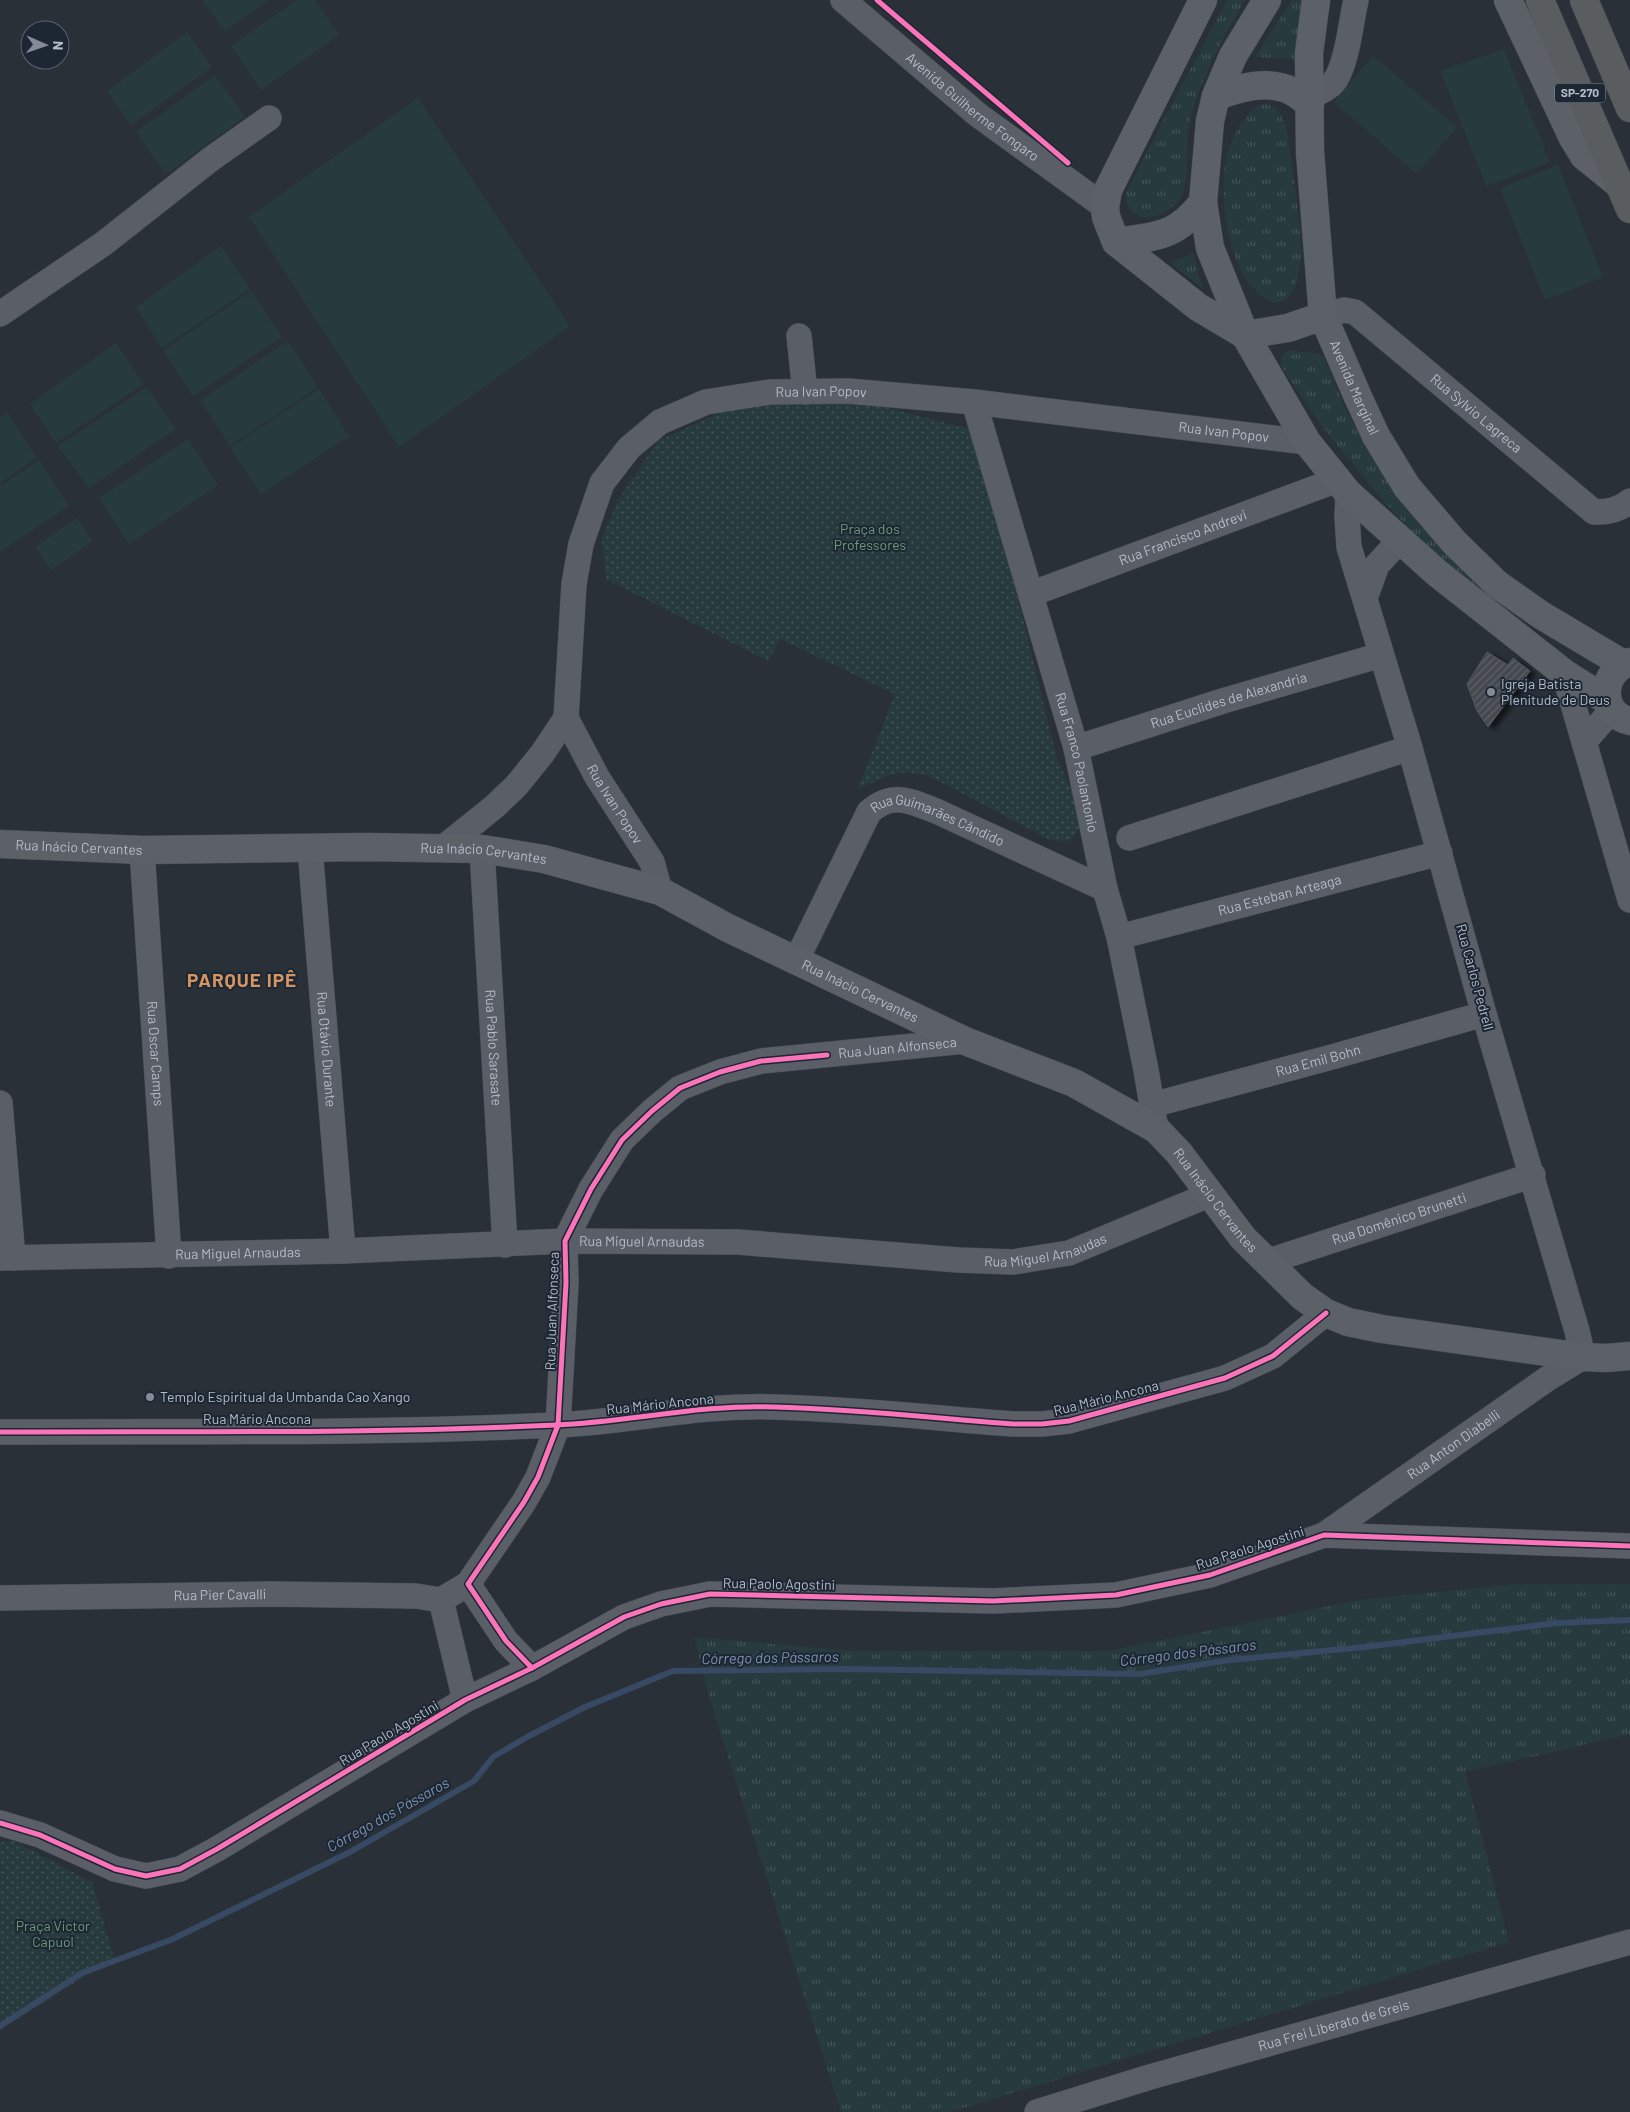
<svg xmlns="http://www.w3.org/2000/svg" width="1630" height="2112" font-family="Barlow,sans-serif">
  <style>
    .grass { fill: url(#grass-tufts) }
    .park { fill: url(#park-dots) }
    .pitch { fill: #273a3e }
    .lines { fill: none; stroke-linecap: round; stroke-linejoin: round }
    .stream { stroke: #384963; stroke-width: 6 }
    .building { fill: url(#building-hatch); stroke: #52575f; filter: url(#shadow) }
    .minor-casing { stroke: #484c53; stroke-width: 26 }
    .major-casing { stroke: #484c55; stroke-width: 29 }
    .highway-casing { stroke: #474c53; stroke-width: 29 }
    .minor { stroke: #5a5e66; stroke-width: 25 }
    .major { stroke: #5c6168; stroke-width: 28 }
    .highway { stroke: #5a5d60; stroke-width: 28 }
    .cycleway-casing { stroke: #1d2633; stroke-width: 8 }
    .cycleway { stroke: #fb73b8; stroke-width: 5 }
    .poi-dot { fill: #848b96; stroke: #1d2633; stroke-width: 2 }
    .labels { text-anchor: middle; stroke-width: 4; stroke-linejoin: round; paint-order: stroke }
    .shield { fill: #1d2633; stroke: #878f9c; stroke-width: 1 }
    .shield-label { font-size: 12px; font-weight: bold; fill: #b4bcc9 }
    .street-label { font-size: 14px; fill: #b4bcc9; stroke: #1d2633 }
    .park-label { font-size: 14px; fill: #6b9a76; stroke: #1d2633 }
    .poi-label { font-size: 14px; fill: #b4bcc9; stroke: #1d2633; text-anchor: start }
    .water-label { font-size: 15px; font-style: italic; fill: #7c92b1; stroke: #1d2633 }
    .district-label { font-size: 19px; font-weight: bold; letter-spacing: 1px; fill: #d59563; stroke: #1d2633 }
  </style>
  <defs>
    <pattern id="grass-tufts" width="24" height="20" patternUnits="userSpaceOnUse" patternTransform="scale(1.25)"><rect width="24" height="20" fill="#273a3e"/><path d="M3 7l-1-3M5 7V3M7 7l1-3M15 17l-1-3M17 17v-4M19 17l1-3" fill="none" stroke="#445559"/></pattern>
    <pattern id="park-dots" width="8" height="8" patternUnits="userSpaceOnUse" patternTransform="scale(1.25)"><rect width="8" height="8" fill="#273a3e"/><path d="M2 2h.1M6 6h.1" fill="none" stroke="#445559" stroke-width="1.8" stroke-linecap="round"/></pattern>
    <pattern id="building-hatch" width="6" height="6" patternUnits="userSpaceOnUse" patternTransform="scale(1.25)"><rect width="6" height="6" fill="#444950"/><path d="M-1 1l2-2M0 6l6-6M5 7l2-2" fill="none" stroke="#5d6168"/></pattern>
    <filter id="shadow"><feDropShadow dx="5.5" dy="3" stdDeviation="2.5" flood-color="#0009"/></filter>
  </defs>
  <rect width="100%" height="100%" fill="#2a3038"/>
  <!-- grass -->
  <g class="grass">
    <path d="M1227 0H1245C1223 37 1198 83 1189 125 1184 146 1191 179 1181 197 1167 221 1125 229 1126 192Z"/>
    <polygon points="1292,0 1303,0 1295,59 1255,57"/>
    <path d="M1266 104 1277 108 1286 125 1296 193 1302 254 1295 287 1286 300 1273 303C1267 299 1261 296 1257 292 1225 263 1215 180 1231 142 1238 127 1246 116 1258 105Z"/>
    <polygon points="1193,253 1203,289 1171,263"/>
    <polygon points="1288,350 1320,354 1326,362 1343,404 1366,449 1442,550 1491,597 1488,599 1438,558 1384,502 1322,426 1285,372 1280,363 1283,355"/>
    <polygon points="1516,1584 1630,1584 1630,1734 1465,1772 1509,1942 950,2112 841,2112 710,1700 694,1637 856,1651 1109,1651 1359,1600"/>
  </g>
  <!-- park -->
  <g class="park">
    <path d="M751 398 861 401 978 431 1056 756 1069 785 1084 808 1080 827 1071 840 1060 841 1050 840 933 778C897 767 890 775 858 789L895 694 780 639 768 661 606 579 602 540 617 501 658 441Z"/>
    <polygon points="13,1841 92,1882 114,1958 0,2030 0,1842"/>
  </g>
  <!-- pitch -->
  <g class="pitch">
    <polygon points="202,0 268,0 225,32"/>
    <polygon points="297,0 315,0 339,35 261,90 231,46"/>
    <polygon points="187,32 212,67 131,125 107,91"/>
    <polygon points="1504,49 1550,162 1486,186 1440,71"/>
    <polygon points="1373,56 1457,127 1417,174 1334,102"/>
    <polygon points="215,75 245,117 166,174 136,132"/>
    <polygon points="418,98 570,326 399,447 249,217"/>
    <polygon points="1558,165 1603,277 1545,300 1500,188"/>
    <polygon points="221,246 250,289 162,348 136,307"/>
    <polygon points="251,291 282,337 193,396 163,350"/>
    <polygon points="288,341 318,387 230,446 200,400"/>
    <polygon points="116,343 144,384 56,443 30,404"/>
    <polygon points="147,387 176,429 89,488 58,446"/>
    <polygon points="319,389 349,436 261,494 230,448"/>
    <polygon points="7,412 37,458 0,483 0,417"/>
    <polygon points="188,439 218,485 129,544 99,498"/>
    <polygon points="39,460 69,506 0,552 0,486"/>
    <polygon points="77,518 93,541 51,570 35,547"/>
  </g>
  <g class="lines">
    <!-- stream -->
    <polyline class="stream" points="0,2026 82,1973 173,1939 350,1852 474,1781 493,1757 529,1736 585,1707 673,1671 844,1669 1139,1674 1230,1660 1364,1647 1557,1623 1630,1620"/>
  </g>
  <!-- building -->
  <polygon class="building" points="1487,652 1508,665 1513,658 1530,671 1488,727 1477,711 1467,684"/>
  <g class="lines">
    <!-- minor casing -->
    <g class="minor-casing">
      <g id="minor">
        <path id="s1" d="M843 0 978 115 1105 207"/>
        <path d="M1310 97C1318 93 1328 89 1333 83 1347 67 1351 21 1356 0"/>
        <polyline points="0,314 103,244 211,159 269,118"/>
        <path id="s2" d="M1323 316 1344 310 1355 312 1594 512C1608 512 1619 510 1630 501"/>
        <polyline points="799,336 805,392"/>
        <path id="s3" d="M974 402 1076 748 1105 889 1119 937 1146 1070 1156 1129"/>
        <path id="s4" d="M1031 594 1337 480"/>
        <polyline points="1365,598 1377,565 1400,540"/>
        <polyline points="1564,673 1630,900"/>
        <path id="s5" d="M566 718 597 777 652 862 660 891"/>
        <polyline points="1584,742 1612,710"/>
        <path id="s6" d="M1076 748 1226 700 1381 655"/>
        <polyline points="1129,838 1410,748"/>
        <path id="s7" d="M444 847 494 807 516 786 542 754 566 718 574 584 581 544 602 483 629 448 660 422 706 402 770 392 848 391 974 402 1307 442"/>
        <path id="s8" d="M310 848 343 1251"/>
        <path id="s9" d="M482 849 505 1245"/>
        <path id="s10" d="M142 850 169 1256"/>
        <path id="s11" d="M1119 937 1440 853"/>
        <path id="s12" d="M796 961 869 812C892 791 910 801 936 811L1105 889"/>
        <polyline points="0,1103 13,1258"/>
        <path id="s13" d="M1152 1105 1332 1057 1484 1014"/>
        <path id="s14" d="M0 1258 343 1251 565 1241 738 1242 958 1260 1013 1262 1069 1253 1211 1194"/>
        <path id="s15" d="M1266 1262 1533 1175"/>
        <path d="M0 1432C185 1431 371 1434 556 1425 629 1422 702 1404 774 1407 854 1409 934 1418 1013 1424H1042L1069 1421 1225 1378 1273 1356 1326 1313"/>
        <path id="s16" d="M1324 1535 1547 1379 1583 1357 1577 1331 1484 1014 1410 748 1349 547 1347 516 1348 493"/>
        <polyline points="468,1584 506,1641 532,1668"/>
        <path id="s17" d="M0 1598 269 1594 416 1596 441 1600"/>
        <path id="s18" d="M441 1600 468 1584 524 1502 538 1477 558 1425 566 1283 565 1241 591 1189 622 1140 652 1111 680 1088 720 1072 761 1061 965 1041"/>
        <polyline points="441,1600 465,1700"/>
        <polyline points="0,1823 40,1835 115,1869 146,1876 180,1869 217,1849 465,1700 532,1668 624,1617 661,1604 710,1594 993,1601 1116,1595 1210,1575 1324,1535 1630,1546"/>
        <path id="s19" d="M1037 2112 1150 2077 1630 1942"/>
      </g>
    </g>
    <!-- major casing -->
    <g class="major-casing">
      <g id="major">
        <polyline points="1203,0 1108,190 1105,207 1106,217 1116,242 1198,307 1245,335"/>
        <polyline points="1267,0 1233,56 1216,96 1210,121 1203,202 1210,248 1245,335 1307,442 1348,493 1437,573 1564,673 1608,701"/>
        <path id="s20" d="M1316 0 1309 53 1310 152 1323 316 1358 397 1376 436 1407 487 1454 542 1497 584 1541 615 1623 664"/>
        <polyline points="1508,0 1573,138 1584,156 1621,186"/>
        <path d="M1216 96C1238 89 1263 80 1287 89 1295 92 1303 99 1310 104"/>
        <path d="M1116 242C1158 236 1176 237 1203 202"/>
        <polyline points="1245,335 1288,328 1323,316"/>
        <path d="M1630 662C1600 671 1598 714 1630 721"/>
        <path id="s21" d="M0 844 142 850 365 847 482 849 544 859 660 891 728 928 965 1041 1074 1083 1156 1129 1179 1153 1243 1238 1303 1297 1326 1313 1348 1322 1382 1329 1583 1357 1606 1358 1630 1356"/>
      </g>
    </g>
    <!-- highway casing -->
    <g class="highway-casing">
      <g id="highway">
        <polyline points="1540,0 1630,209"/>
        <polyline points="1584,0 1630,108"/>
      </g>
    </g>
    <!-- minor -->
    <use href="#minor" class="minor"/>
    <!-- major -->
    <use href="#major" class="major"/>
    <!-- highway -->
    <use href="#highway" class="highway"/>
    <!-- cycleway casing -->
    <g class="cycleway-casing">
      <g id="cycleway">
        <polyline points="877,0 1068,163"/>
        <path d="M0 1432C185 1431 371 1434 556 1425 629 1422 702 1404 774 1407 854 1409 934 1418 1013 1424H1042L1069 1421 1225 1378 1273 1356 1326 1313"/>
        <polyline points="532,1668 506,1641 468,1584 524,1502 538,1477 558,1425 566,1283 565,1241 591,1189 622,1140 652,1111 680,1088 720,1072 761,1061 827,1055"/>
        <polyline points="0,1823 40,1835 115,1869 146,1876 180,1869 217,1849 465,1700 532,1668 624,1617 661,1604 710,1594 993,1601 1116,1595 1210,1575 1324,1535 1630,1546"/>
      </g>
    </g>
    <!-- cycleway -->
    <use href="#cycleway" class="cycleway"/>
  </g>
  <!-- markers -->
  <g class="poi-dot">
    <circle cx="1491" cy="692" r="5"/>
    <circle cx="150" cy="1397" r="5"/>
  </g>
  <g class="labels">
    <!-- shield labels -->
    <rect class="shield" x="1555" y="83.5" width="50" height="19" rx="4"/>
    <g class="shield-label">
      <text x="1580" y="97">SP-270</text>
    </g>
    <!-- street labels -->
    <g class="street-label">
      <text dy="5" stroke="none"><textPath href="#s1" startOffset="168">Avenida Guilherme Fongaro</textPath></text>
      <text dy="5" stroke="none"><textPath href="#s20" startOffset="395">Avenida Marginal</textPath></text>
      <text dy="5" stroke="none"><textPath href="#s7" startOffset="669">Rua Ivan Popov</textPath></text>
      <text dy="5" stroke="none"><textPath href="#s2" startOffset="191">Rua Sylvio Lagreca</textPath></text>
      <text dy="5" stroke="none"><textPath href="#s7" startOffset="1074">Rua Ivan Popov</textPath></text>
      <text dy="5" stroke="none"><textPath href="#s4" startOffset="162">Rua Francisco Andrevi</textPath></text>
      <text dy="5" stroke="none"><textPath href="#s6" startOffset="160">Rua Euclides de Alexandria</textPath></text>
      <text dy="5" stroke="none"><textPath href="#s3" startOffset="375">Rua Franco Paolantonio</textPath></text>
      <text dy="5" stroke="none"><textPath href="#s5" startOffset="99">Rua Ivan Popov</textPath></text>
      <text dy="5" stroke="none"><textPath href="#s12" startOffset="241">Rua Guimarães Cândido</textPath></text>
      <text dy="5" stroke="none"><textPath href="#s21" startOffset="79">Rua Inácio Cervantes</textPath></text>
      <text dy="5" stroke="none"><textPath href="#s21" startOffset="484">Rua Inácio Cervantes</textPath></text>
      <text dy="5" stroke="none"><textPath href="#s11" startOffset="166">Rua Esteban Arteaga</textPath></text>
      <text transform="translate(1475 977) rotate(75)" y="5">Rua Carlos Pedrell</text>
      <text dy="5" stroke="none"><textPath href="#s21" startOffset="889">Rua Inácio Cervantes</textPath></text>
      <text dy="5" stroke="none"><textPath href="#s9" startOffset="199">Rua Pablo Sarasate</textPath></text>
      <text dy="5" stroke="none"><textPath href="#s18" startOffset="816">Rua Juan Alfonseca</textPath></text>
      <text dy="5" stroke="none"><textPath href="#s8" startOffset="202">Rua Otávio Durante</textPath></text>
      <text dy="5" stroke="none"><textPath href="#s10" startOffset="204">Rua Oscar Camps</textPath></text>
      <text dy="5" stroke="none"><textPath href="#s13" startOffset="172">Rua Emil Bohn</textPath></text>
      <text dy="5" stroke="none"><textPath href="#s21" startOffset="1309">Rua Inácio Cervantes</textPath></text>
      <text dy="5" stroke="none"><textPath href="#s15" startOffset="140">Rua Domênico Brunetti</textPath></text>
      <text dy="5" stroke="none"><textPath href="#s14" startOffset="642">Rua Miguel Arnaudas</textPath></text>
      <text dy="5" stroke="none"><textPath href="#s14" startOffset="1048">Rua Miguel Arnaudas</textPath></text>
      <text dy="5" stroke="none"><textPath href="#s14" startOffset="238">Rua Miguel Arnaudas</textPath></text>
      <text transform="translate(552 1311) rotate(-88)" y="5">Rua Juan Alfonseca</text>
      <text transform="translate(1106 1398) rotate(-14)" y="5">Rua Mário Ancona</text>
      <text transform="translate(660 1404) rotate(-6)" y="5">Rua Mário Ancona</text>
      <text x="257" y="1424">Rua Mário Ancona</text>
      <text dy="5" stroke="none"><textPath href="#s16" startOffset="158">Rua Anton Diabelli</textPath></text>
      <text transform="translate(1250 1548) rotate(-18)" y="5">Rua Paolo Agostini</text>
      <text transform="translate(779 1584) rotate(1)" y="5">Rua Paolo Agostini</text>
      <text dy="5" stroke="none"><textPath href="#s17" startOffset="220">Rua Pier Cavalli</textPath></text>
      <text transform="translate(389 1733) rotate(-31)" y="5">Rua Paolo Agostini</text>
      <text dy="5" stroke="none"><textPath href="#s19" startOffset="309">Rua Frei Liberato de Greis</textPath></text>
    </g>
    <!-- park labels -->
    <g class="park-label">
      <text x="870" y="534">Praça dos<tspan x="870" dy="16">Professores</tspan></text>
      <text x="53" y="1931">Praça Victor<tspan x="53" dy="16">Capuol</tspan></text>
    </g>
    <!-- poi labels -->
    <g class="poi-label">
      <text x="1501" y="689">Igreja Batista<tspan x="1501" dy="16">Plenitude de Deus</tspan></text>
      <text x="160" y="1402">Templo Espiritual da Umbanda Cao Xango</text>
    </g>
    <!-- water labels -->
    <g class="water-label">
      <text transform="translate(1188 1653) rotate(-7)" y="5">Córrego dos Pássaros</text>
      <text transform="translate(770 1658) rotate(-1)" y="5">Córrego dos Pássaros</text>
      <text transform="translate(388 1815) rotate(-29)" y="5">Córrego dos Pássaros</text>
    </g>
    <!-- district labels -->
    <g class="district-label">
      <text x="242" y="987">PARQUE IPÊ</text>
    </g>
  </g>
  <!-- north arrow -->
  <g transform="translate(45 45) rotate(92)"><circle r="24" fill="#1d2633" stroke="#59626f"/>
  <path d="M0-4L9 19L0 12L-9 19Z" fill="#848b96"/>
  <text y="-8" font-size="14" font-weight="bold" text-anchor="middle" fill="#b4bcc9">N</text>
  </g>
</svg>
